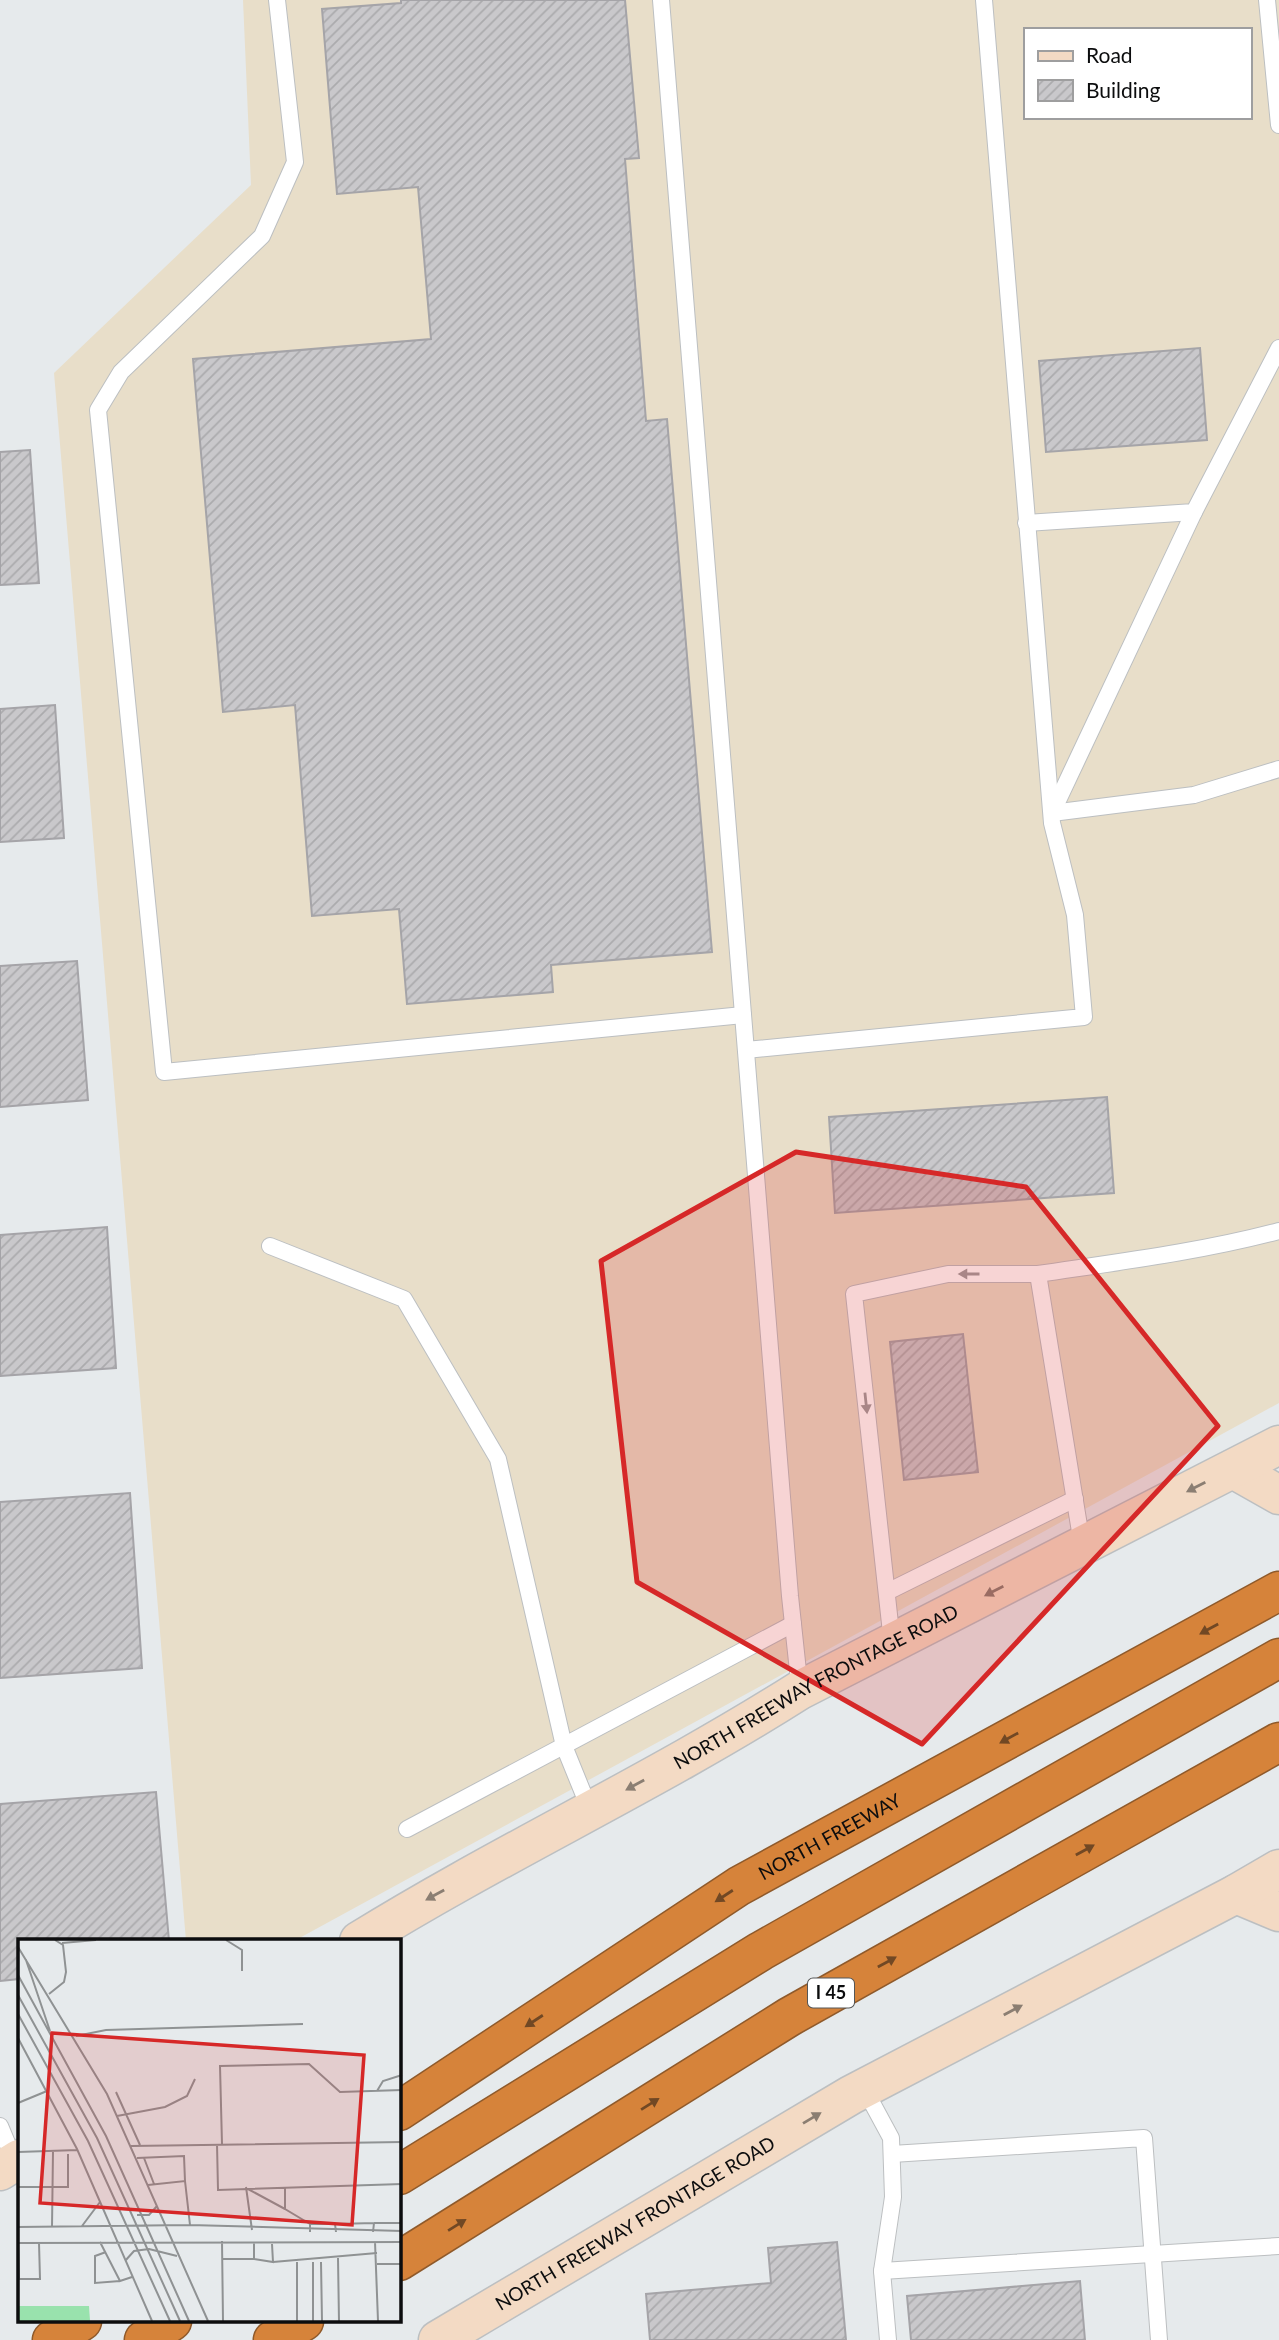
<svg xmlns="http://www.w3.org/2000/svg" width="1279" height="2340" font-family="Lato,sans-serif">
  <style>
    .commercial { fill: #e8dec9; fill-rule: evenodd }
    .building { fill: url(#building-hatch); stroke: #a5a4a8; stroke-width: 2 }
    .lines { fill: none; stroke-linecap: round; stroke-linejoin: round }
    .lane-casing { stroke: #bcbfc1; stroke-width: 18 }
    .secondary-casing { stroke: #bcbfc1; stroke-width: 41 }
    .highway-casing { stroke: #8f5a2b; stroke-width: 41 }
    .lane { stroke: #fff; stroke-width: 16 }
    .secondary { stroke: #f3dac4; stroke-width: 38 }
    .highway { stroke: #d6833a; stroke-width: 38 }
    .oneway { fill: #9e9e9f }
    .oneway2 { fill: #8b7e72 }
    .oneway3 { fill: #714824 }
    .marked { fill: #d62828; fill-opacity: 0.2; stroke: #d62828; stroke-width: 5; stroke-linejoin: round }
    .labels { text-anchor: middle; stroke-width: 7; stroke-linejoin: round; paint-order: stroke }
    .shield { fill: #fff; stroke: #555656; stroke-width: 2 }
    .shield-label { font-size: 18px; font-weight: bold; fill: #0c0d0e }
    .street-label { font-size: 19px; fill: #0c0d0e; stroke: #fff }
    .inset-road { fill: none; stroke: #8f9293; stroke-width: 2 }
    .view { fill: #d62828; fill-opacity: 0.15; stroke: #d62828; stroke-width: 3.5 }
    .inset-edge { fill: none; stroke: #0c0d0e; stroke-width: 3.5 }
  </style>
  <defs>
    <pattern id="building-hatch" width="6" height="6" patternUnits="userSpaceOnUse" patternTransform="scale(1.75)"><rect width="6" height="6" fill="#c9c8cb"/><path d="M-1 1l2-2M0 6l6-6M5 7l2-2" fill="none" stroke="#ababad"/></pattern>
  </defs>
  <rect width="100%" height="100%" fill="#e6eaec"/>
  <!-- commercial -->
  <path class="commercial" d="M243 0H1279V1403L294 1941H186L54 373 251 185ZM1025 30H1249V117H1025Z"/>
  <!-- building -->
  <g class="building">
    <polygon points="401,0 625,0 639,158 625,159 646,421 667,419 712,952 551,965 553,992 407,1004 399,909 312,916 295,705 223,712 193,359 431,339 418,187 337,194 322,9 401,3"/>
    <polygon points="1200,348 1207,440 1046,452 1039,361"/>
    <polygon points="30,450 39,583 0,585 0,452"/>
    <polygon points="55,705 64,838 0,842 0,709"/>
    <polygon points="77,961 88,1100 0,1107 0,966"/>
    <polygon points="1107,1097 1114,1193 835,1213 829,1117"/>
    <polygon points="107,1227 116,1368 0,1376 0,1235"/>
    <polygon points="963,1334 978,1472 904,1480 890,1342"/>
    <polygon points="130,1493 142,1668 0,1678 0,1502"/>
    <polygon points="156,1792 169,1941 19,1941 19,1979 0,1981 0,1804"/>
    <polygon points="837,2242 846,2340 650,2340 646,2294 771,2283 768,2248"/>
    <polygon points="1080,2281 1085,2340 911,2340 907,2296"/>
  </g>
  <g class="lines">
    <!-- lane casing -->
    <g class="lane-casing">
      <g id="lane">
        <polyline points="277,0 295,162 262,236 121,372 98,410 164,1072 743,1015"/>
        <polyline points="661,0 790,1596 800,1690"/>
        <polyline points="1267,0 1279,125"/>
        <polyline points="1026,523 1194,512 1279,348"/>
        <polyline points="1052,813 1194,512"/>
        <polyline points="1052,813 1194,795 1279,769"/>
        <polyline points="746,1050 1084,1017 1075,915 1052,823 984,0"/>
        <polyline points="270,1246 404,1299 498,1459 564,1746 590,1810"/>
        <path d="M1082 1544 1038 1274C1118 1262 1200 1252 1279 1231"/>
        <polyline points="887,1592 1075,1499"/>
        <polyline points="892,1642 854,1294 948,1274 1038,1274"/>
        <polyline points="407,1829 793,1624"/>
        <polyline points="864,2088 891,2138 893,2197 882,2271 888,2340"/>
        <polyline points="0,2126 15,2162"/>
        <polyline points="892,2154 1144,2138 1159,2340"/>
        <polyline points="882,2271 1279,2246"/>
      </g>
    </g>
    <!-- secondary casing -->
    <g class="secondary-casing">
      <g id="secondary">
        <polyline points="1233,1469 1279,1495"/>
        <polyline points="1236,1894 1279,1912"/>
        <path id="s1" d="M359 1941C503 1852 657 1781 800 1690L1279 1445"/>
        <polyline points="0,2171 19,2159"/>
        <path id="s2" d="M438 2340 851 2095 1236 1894 1279 1869"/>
      </g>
    </g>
    <!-- highway casing -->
    <g class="highway-casing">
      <g id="highway">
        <path id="s3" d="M399 2111 739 1886 1279 1591"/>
        <polyline points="399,2175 761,1951 1279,1658"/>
        <polyline points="399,2261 789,2017 1279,1742"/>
        <polyline points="52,2340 82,2321"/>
        <polyline points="144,2340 172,2321"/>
        <polyline points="273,2340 304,2321"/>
      </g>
    </g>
    <!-- lane -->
    <use href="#lane" class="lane"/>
    <!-- secondary -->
    <use href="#secondary" class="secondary"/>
    <!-- highway -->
    <use href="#highway" class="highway"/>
  </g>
  <!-- one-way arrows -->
  <defs><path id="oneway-solid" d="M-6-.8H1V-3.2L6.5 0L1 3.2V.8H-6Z" transform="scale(1.75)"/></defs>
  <g class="oneway">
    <use href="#oneway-solid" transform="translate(969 1274) rotate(-180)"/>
    <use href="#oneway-solid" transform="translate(866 1403) rotate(84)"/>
  </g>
  <g class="oneway2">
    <use href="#oneway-solid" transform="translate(1196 1487) rotate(153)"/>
    <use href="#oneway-solid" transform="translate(994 1591) rotate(153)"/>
    <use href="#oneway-solid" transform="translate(635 1785) rotate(151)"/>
    <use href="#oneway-solid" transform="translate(435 1895) rotate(151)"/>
    <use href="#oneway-solid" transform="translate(1013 2010) rotate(-28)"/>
    <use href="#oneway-solid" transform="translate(812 2118) rotate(-31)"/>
  </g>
  <g class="oneway3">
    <use href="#oneway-solid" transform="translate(1209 1629) rotate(151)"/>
    <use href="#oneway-solid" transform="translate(1009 1738) rotate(151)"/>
    <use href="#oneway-solid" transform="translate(1085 1850) rotate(-29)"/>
    <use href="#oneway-solid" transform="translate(724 1896) rotate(147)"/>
    <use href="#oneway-solid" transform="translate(887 1962) rotate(-29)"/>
    <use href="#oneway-solid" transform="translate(534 2021) rotate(147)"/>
    <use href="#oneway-solid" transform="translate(650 2104) rotate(-32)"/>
    <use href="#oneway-solid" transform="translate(457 2225) rotate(-32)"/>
  </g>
  <!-- marked area -->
  <path class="marked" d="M796 1152 1026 1187 1218 1426 922 1744 637 1582 601 1261Z"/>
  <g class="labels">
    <!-- shield labels -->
    <rect class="shield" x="808" y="1978.5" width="46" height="29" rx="5"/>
    <g class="shield-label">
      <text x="831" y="1999">I 45</text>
    </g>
    <!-- street labels -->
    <g class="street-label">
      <text dy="7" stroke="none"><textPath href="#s1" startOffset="523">NORTH FREEWAY FRONTAGE ROAD</textPath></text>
      <text dy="7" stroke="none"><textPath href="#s3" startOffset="511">NORTH FREEWAY</textPath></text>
      <text dy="7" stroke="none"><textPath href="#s2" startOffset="229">NORTH FREEWAY FRONTAGE ROAD</textPath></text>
    </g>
  </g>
  <!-- overview -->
  <g transform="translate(18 1939)">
    <rect width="383" height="383" fill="#e6eaec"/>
    <path d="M0 367H71L72 382H0Z" fill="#99e2ad"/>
    <path class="inset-road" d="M208 1 224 11V32M44 4 78 1M0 8 89 155 190 382M8 21 32 92M0 36 88 197 171 382M31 55 46 43 48 33 45 6 37 1M0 56 79 199 162 382M0 75 70 202 152 382M58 97 88 91 285 85M0 99 59 210 134 382M359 152 365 142 384 136M98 153 122 206M0 164 29 152M99 177 147 168 169 157 177 140M199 205 200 251 384 245M204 205 202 127 291 125 322 153 384 151M113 207 384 203M0 213 60 211M119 219 166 217 167 242M126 219 136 245M130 246 167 242 172 286M0 248H50V215M228 248 234 291M267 248V270L292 285V293M230 250 267 270M119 276H131L139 267M356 284H383M292 285H317M64 287 82 263M0 288 172 286 384 292M34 288 35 212M318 293 317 285 356 284 355 293M204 302 205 382M82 303 102 342 114 338M357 303 360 382M0 304 384 303M0 306 1 340M88 313 77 317V344L102 342M320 319 321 382M204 320H236V303M236 320 255 323 254 305M107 322 116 312 131 310 159 317M255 323 359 314M279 323V382M295 323V382M303 323 304 382M359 325H384M0 340H22L21 304"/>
    <path class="view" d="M34 94 346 116 334 286 22 264Z"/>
    <rect width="383" height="383" class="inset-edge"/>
  </g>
  <!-- legend -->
  <rect x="1024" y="28" width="228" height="91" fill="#ffffff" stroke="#9e9e9f" stroke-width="2"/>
  <rect x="1038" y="51" width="35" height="10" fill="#f3dac4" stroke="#9e9e9f" stroke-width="2"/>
  <text x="1086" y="63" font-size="21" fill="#0c0d0e">Road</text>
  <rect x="1038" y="80" width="35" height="21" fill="url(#building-hatch)" stroke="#9e9e9f" stroke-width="2"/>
  <text x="1086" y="98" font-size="21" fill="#0c0d0e">Building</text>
</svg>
